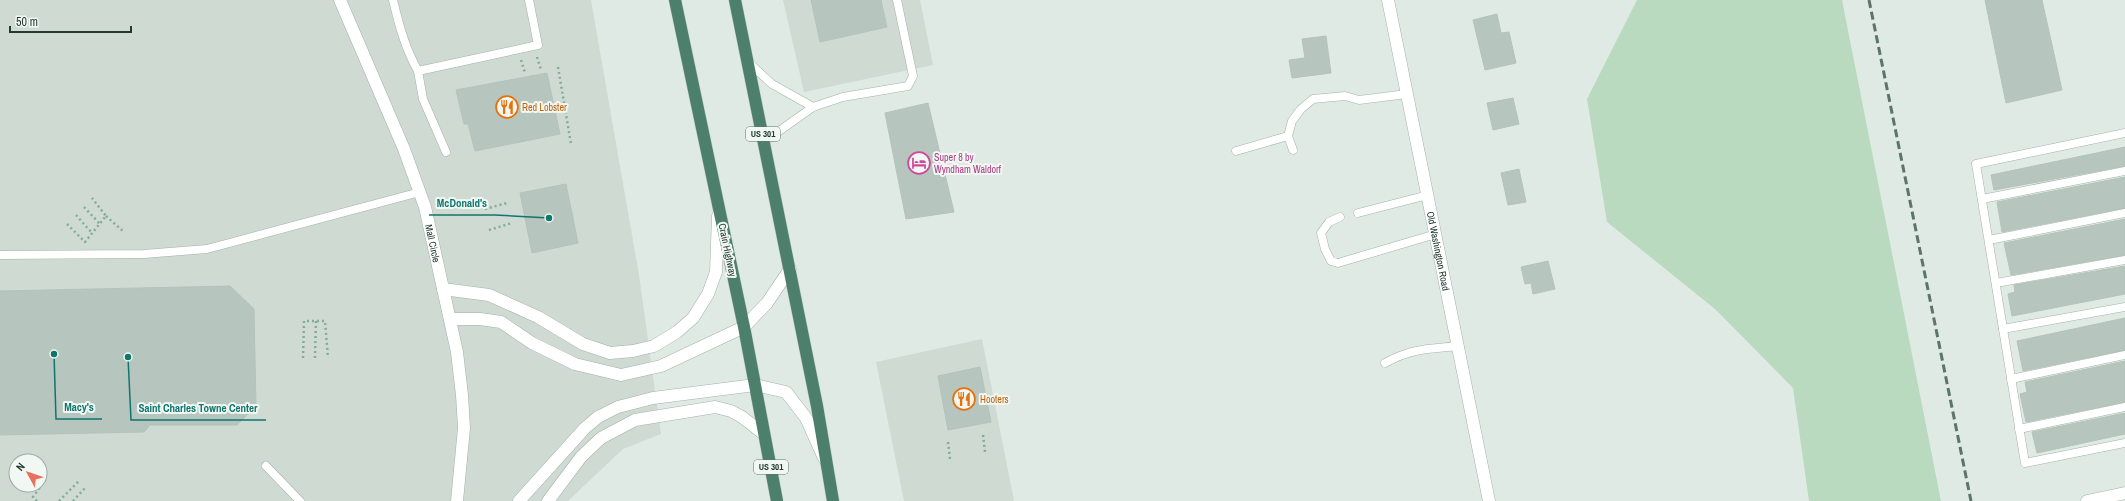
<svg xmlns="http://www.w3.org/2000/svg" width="2125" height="501" font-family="'Archivo Narrow',sans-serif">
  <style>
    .built { fill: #cfdad3; fill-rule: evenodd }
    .green { fill: #badabf }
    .building { fill: #b6c5bd; stroke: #b3c3bb }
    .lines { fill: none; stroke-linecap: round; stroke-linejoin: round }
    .service-casing { stroke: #a3b2aa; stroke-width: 9 }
    .minor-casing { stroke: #a3b2aa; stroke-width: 13 }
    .secondary-casing { stroke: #a0b5ab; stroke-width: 13 }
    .trunk-casing { stroke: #bdc4c1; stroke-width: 13 }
    .path { stroke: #82ac9a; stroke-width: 2.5; stroke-dasharray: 2 3; stroke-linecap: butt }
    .service { stroke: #fff; stroke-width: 8 }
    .minor { stroke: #fff; stroke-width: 12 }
    .secondary { stroke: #fff; stroke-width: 12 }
    .trunk { stroke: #4c806d; stroke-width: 12 }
    .rail { stroke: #5c756b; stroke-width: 3; stroke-dasharray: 8 4; stroke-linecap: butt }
    .labels { text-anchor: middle; stroke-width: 4; stroke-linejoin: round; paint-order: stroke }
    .shield { fill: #f1f7f3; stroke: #60736a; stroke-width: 1 }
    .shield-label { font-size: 9px; font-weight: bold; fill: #223a30 }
    .food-label { font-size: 10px; fill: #c56008; stroke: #f1f7f3; text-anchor: start }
    .hotel-label { font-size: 10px; fill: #b23c85; stroke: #f1f7f3; text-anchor: start }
    .street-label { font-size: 10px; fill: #223a30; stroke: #f1f7f3 }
    .leader { fill: none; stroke: #0f766e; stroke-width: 1.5 }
    .callout-dot { fill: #0f766e; stroke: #f1f7f3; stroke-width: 1.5 }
    .callout-label { font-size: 11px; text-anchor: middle; font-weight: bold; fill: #0f766e; stroke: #f1f7f3; stroke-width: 4; stroke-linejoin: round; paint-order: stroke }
  </style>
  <rect width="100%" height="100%" fill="#e0eae4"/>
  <!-- built -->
  <g class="built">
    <path d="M0 0H591L639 275 661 434 623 449 568 501H0ZM16 461H40V485H16Z"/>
    <polygon points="783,0 920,0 933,65 804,92"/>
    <polygon points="982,339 1014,501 904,501 876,362"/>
  </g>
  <!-- green -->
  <polygon class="green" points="1637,0 1842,0 1941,501 1809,501 1793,388 1715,309 1607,222 1587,99"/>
  <!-- building -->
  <g class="building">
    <polygon points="811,0 881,0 887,27 820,42"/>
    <polygon points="1985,0 2042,0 2062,90 2006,103"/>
    <polygon points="1497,14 1501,33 1509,32 1516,63 1485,70 1473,20"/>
    <polygon points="1326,36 1331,73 1292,78 1289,60 1305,58 1302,39"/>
    <polygon points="547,73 560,134 475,151 468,124 464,124 456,90"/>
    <polygon points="1513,98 1519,124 1493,130 1487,103"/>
    <polygon points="928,103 954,212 906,219 885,113"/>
    <polygon points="2125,147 2125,166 1994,190 1991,175"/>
    <polygon points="1519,169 1526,202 1508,205 1501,173"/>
    <polygon points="2125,177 2125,208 2002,232 1997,202"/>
    <polygon points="566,184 578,243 532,253 520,193"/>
    <polygon points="2125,219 2125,255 2011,275 2004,243"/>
    <polygon points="1548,261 1555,289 1533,294 1531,283 1525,284 1521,267"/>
    <polygon points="2125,266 2125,294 2012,316 2008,294 2015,292 2014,285"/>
    <polygon points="230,286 254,309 256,406 237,425 150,425 144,432 0,435 0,291"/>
    <polygon points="2125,318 2125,350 2023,371 2017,341"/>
    <polygon points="2125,361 2125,402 2026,422 2020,394 2027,392 2025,382"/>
    <polygon points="980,367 991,422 948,430 938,376"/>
    <polygon points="2125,413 2125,434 2037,453 2032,432"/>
  </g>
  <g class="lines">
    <!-- service casing -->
    <g class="service-casing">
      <g id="service">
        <path d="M393 0C399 25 405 48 418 71L538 45 529 0"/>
        <polyline points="748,62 772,84 813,107"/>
        <polyline points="418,71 423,99 446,152"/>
        <polyline points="2125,133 1976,164 2025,463 2125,443"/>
        <polyline points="765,141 813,107 843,97 908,86 913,76 897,0"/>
        <polyline points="1293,150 1288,136 1292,121 1301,109 1313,99 1345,96 1359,100 1407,94"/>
        <polyline points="1236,151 1288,136"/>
        <polyline points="1982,199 2125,171"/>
        <polyline points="1358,213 1428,195"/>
        <polyline points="1340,217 1329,222 1321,233 1325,249 1331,261 1338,263 1436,234"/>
        <polyline points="1989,240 2125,213"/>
        <polyline points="0,255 144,254 207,249 420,192"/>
        <polyline points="1996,283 2125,260"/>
        <polyline points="2003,329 2125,307"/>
        <path d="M1385 363C1412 348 1429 349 1458 346"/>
        <polyline points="2011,379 2125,355"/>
        <polyline points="2019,429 2125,407"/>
        <polyline points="266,466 300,501"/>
      </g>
    </g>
    <!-- minor casing -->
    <g class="minor-casing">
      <g id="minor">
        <path id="s1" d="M340 0 404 149 425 207 457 352 462 395 464 428 457 501"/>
        <polyline points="443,289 489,295 538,317 583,344 610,353 633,351 654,346 677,332 693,318 708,294 716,272 718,216"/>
        <polyline points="450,319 480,319 501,322 532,343 575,364 621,375 661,366 744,327 767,303 790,269"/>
        <polyline points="519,501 585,428 598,417 618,407 653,398 755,385 786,392 806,418 824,458"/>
        <polyline points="548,501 581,457 601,438 635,420 715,407 731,411 742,417 764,434"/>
        <polyline points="2087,501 2125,493"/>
      </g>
    </g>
    <!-- secondary casing -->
    <g class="secondary-casing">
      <g id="secondary">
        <path id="s2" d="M1388 0 1489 501"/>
      </g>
    </g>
    <!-- trunk casing -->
    <g class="trunk-casing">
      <g id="trunk">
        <polyline points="675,0 744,327 777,501"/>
        <polyline points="735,0 817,406 833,501"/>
      </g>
    </g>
    <!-- path -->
    <g class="path">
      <polyline points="537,57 541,70"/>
      <polyline points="521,60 525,73"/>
      <polyline points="558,67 571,144"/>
      <polyline points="84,207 100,224"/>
      <polyline points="485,209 507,203"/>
      <polyline points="76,215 92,233"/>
      <polyline points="106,216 124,232"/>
      <polyline points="67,224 85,242 106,216 92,198"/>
      <polyline points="489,230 512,223"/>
      <polyline points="303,358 304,321 325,321 328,358"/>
      <polyline points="315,358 316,321"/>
      <polyline points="983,435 985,452"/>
      <polyline points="948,442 950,459"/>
      <polyline points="37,501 33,497 46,479"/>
      <polyline points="59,501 80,480"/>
      <polyline points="73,501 85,488"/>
    </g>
    <!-- service -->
    <use href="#service" class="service"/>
    <!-- minor -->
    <use href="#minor" class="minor"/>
    <!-- secondary -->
    <use href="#secondary" class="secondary"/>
    <!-- trunk -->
    <use href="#trunk" class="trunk"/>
    <!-- rail -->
    <polyline class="rail" points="1869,0 1971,501"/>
  </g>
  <!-- icons -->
  <defs>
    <g id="restaurant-ring" transform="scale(1.15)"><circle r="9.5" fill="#f1f7f3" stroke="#e8710a" stroke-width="1.5"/><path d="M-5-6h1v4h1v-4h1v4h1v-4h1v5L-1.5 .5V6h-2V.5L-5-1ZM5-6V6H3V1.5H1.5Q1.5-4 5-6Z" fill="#e8710a"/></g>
    <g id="hotel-ring" transform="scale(1.15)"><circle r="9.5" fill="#f1f7f3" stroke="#d1479c" stroke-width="1.5"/><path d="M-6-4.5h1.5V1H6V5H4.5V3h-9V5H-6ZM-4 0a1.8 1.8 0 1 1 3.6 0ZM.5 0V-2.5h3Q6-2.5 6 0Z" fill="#d1479c"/></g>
  </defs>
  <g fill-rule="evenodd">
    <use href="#restaurant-ring" x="507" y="107"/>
    <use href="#hotel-ring" x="919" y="163"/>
    <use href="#restaurant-ring" x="964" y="399"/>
  </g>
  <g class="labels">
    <!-- shield labels -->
    <g class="shield">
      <rect x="746" y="127" width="34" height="14" rx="3"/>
      <rect x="754" y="460" width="34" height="14" rx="3"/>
    </g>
    <g class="shield-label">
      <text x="763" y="137">US 301</text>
      <text x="771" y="470">US 301</text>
    </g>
    <!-- food labels -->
    <g class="food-label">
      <text x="522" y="111">Red Lobster</text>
      <text x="980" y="403">Hooters</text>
    </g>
    <!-- hotel labels -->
    <g class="hotel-label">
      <text x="934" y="161">Super 8 by<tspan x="934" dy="12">Wyndham Waldorf</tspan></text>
    </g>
    <!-- street labels -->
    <g class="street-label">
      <text dy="4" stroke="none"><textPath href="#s1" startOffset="261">Mall Circle</textPath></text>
      <text transform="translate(728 250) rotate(78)" y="4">Crain Highway</text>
      <text dy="4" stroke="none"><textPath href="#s2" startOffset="256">Old Washington Road</textPath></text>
    </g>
  </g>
  <!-- callouts -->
  <path class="leader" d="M549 218L495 215H429M54 354L56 419H102M128 357L131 420H266"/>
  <g class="callout-dot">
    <circle cx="549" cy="218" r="4"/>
    <circle cx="54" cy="354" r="4"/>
    <circle cx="128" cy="357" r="4"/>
  </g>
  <g class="callout-label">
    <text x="462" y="207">McDonald's</text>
    <text x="79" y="411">Macy's</text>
    <text x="198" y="412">Saint Charles Towne Center</text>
  </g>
  <!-- north arrow -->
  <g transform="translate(28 473) rotate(310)"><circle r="19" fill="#f1f7f3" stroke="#9eaba5"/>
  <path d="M0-3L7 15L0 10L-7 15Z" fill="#ea6f5f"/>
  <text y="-6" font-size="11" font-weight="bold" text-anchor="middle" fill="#223a30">N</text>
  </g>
  <!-- scale -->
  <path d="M10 26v6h121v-6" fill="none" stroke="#223a30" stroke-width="2"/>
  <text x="16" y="26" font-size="12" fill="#223a30" stroke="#f1f7f3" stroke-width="3" paint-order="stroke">50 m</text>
</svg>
